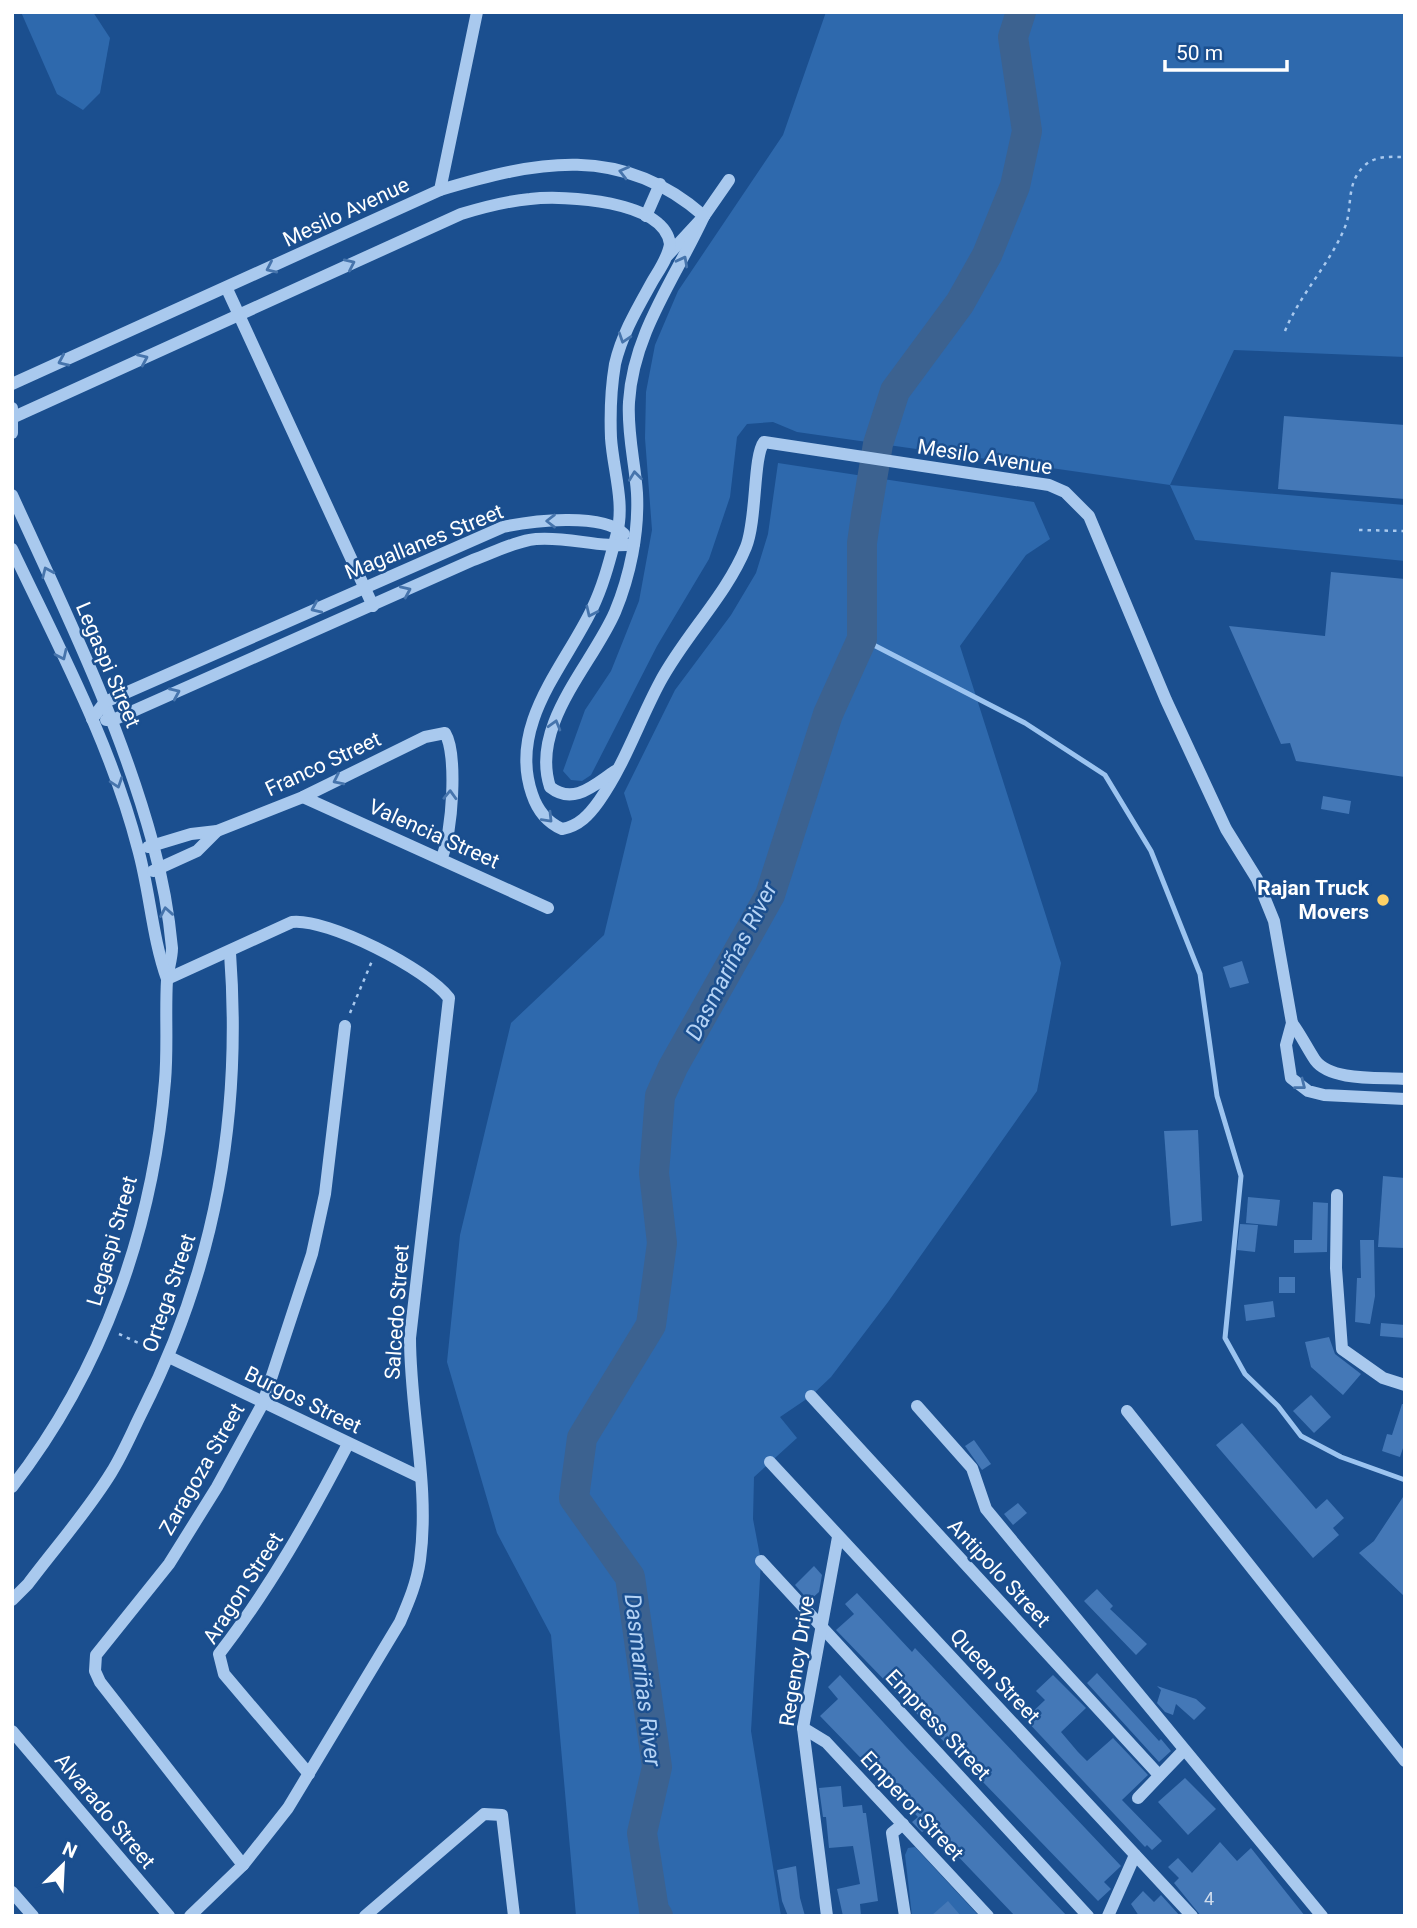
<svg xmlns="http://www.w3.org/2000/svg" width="1417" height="1928" font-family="Roboto,sans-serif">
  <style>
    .green { fill: #2e69ad }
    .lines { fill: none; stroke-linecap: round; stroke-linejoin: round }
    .stream { stroke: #9cc4f0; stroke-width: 5 }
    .river { stroke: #3c6290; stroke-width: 30 }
    .building { fill: #4478b7 }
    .path { stroke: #a9c9ee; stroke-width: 2.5; stroke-dasharray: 3.5 5; stroke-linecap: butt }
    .minor { stroke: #a9c9ee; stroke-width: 12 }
    .oneway { stroke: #4674ac }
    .poi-dot { fill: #ffd166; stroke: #1b4f8f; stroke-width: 2.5 }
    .labels { text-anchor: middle; stroke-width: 5; stroke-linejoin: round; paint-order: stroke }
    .number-label { font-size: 18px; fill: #d0dded }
    .street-label { font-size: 21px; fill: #fff; stroke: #1b4f8f }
    .poi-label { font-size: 21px; font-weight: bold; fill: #fff; stroke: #1b4f8f; text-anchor: end }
    .water-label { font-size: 23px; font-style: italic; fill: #b5d3f5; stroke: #1b4f8f }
  </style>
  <rect width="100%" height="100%" fill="#1b4f8f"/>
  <!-- green -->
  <g class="green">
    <polygon points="21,12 93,12 110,38 100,93 83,110 57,94"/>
    <polygon points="826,12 1405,12 1405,357 1234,350 1170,485 1405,505 1405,561 1195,540 1170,485 797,432 773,422 747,424 737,437 730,497 709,559 657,646 591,775 582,781 571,780 563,771 585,710 611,671 639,601 652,530 645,438 646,392 655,345 678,291 783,135"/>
    <polygon points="778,463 1034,502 1050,539 1026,555 960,646 1061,963 1037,1091 888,1302 831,1377 811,1396 780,1417 797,1438 754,1477 753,1519 761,1561 751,1731 781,1916 576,1916 551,1635 497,1533 447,1362 460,1235 511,1023 604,935 632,819 624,793 675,690 731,615 756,573 768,534"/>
    <polygon points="915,1847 979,1916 912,1916 905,1855 908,1848"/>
  </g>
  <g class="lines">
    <!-- stream -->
    <polyline class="stream" points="862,639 1025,723 1105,775 1151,851 1200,974 1217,1096 1241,1176 1225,1338 1245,1374 1278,1406 1301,1436 1341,1457 1405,1480"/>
    <!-- river -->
    <polyline class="river" points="658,1916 654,1910 642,1833 657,1767 630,1577 574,1498 582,1438 651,1325 662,1243 654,1173 660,1096 673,1067 770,895 828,714 862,639 862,543 866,515 878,444 895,391 960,303 987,255 1015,186 1027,131 1013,37 1021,12"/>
  </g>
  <!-- building -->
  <g class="building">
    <polygon points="1284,416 1405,425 1405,499 1278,489"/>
    <polygon points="1331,572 1405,579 1405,777 1296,761 1290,743 1281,744 1229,626 1325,636"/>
    <polygon points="1323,796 1351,801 1349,814 1321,809"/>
    <polygon points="1242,961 1249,983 1230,988 1223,967"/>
    <polygon points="1198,1130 1202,1221 1171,1226 1164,1131"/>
    <polygon points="1383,1176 1405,1178 1405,1248 1378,1247"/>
    <polygon points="1248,1197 1280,1200 1277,1226 1246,1223"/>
    <polygon points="1313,1202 1328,1203 1327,1252 1294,1253 1294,1240 1312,1240"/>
    <polygon points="1240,1224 1258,1225 1255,1252 1237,1250"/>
    <polygon points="1360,1240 1374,1240 1375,1296 1370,1324 1355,1322 1357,1278 1361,1278"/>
    <rect x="1279" y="1277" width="16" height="16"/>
    <polygon points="1273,1301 1275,1317 1246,1321 1244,1305"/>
    <polygon points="1381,1323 1405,1325 1405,1338 1380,1336"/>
    <polygon points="1329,1337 1335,1354 1361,1374 1343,1395 1311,1367 1305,1342"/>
    <polygon points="1311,1395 1331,1417 1314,1433 1293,1411"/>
    <polygon points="1402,1404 1405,1404 1405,1442 1400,1457 1382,1451 1387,1434 1392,1435"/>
    <polygon points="1242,1423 1316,1509 1327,1499 1344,1518 1333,1528 1339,1535 1313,1558 1216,1445"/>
    <polygon points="974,1440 991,1464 982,1470 965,1446"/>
    <polygon points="1405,1494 1405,1597 1359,1553 1374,1541"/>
    <polygon points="1018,1503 1027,1513 1013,1525 1004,1514"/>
    <polygon points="814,1566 822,1575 819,1592 809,1601 795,1585"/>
    <polygon points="1097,1589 1113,1606 1110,1609 1147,1644 1136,1655 1084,1601"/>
    <polygon points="857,1593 912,1652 915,1648 1121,1866 1104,1882 1111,1889 1098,1901 836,1630 854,1614 845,1604"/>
    <polygon points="1097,1673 1159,1741 1161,1739 1171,1751 1159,1762 1087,1683"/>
    <polygon points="840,1675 905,1746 1067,1916 1015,1916 930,1827 922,1832 912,1822 918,1817 820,1716 838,1699 828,1687"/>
    <polygon points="1053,1675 1086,1708 1061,1732 1078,1752 1087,1761 1113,1738 1148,1775 1122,1800 1162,1841 1152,1850 1147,1845 1145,1847 1025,1719 1045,1700 1036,1691"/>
    <polygon points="1157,1686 1196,1699 1206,1708 1194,1720 1176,1704 1173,1715 1165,1712 1157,1703 1161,1690"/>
    <polygon points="1185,1778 1216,1809 1188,1835 1158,1802"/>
    <polygon points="841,1786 843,1807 862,1805 863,1813 866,1813 878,1901 860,1904 861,1916 843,1916 837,1889 860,1884 853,1846 829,1848 826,1817 823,1817 819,1788"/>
    <polygon points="1220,1842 1237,1861 1251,1848 1305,1916 1201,1916 1174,1883 1179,1878 1168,1867 1178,1858 1192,1873"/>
    <polygon points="796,1866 800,1898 805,1916 788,1916 782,1901 777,1870"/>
    <polygon points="1143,1891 1154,1902 1161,1895 1180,1916 1139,1916 1131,1904"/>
    <polygon points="948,1901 961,1916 931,1916"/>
  </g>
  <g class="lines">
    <!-- path -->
    <g class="path">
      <path d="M1285 331C1300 294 1330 264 1345 227 1353 208 1345 185 1364 166 1376 155 1390 157 1405 157"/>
      <polyline points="1359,530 1405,531"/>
      <polyline points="350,1013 372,961"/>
      <polyline points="119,1334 154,1350"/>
    </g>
    <!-- minor -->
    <g class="minor">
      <polyline points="440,190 477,12"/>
      <polyline points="646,216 660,184"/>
      <polyline points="668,255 704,216 729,180"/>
      <polyline points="227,289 373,606"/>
      <path d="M12 384 440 190C537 161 621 143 704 216"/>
      <polyline points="12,408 12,433"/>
      <path d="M14 417 461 214C484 207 507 201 530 199 564 195 664 200 670 244 668 258 659 270 652 282 637 309 622 334 615 364 611 388 610 414 611 438 613 469 625 503 617 533 610 559 604 584 592 609 565 666 508 724 532 794 537 809 546 822 562 829 579 826 589 815 599 801 625 764 639 721 660 682 685 635 726 596 746 547 757 520 753 456 764 442L1049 485 1065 492 1089 516 1166 700 1226 829 1257 879 1274 921 1292 1023 1286 1045 1291 1078 1308 1091 1324 1095 1405 1099"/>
      <path d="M12 495C64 609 120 722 153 844 162 877 169 915 172 948 172 959 168 969 167 980 165 1013 168 1047 165 1081 153 1228 103 1370 12 1487"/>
      <path d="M12 549C58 646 111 744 138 849 150 892 152 937 167 979"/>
      <path d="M92 719 105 702 503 527C531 521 602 512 624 534"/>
      <path d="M106 720H113L473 560C493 553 515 541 536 539 569 536 601 549 634 544"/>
      <path d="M615 771C595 784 574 806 550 787 530 725 592 665 615 612 630 576 639 533 637 493 635 463 627 433 629 402 633 333 676 277 704 216"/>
      <polyline points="303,797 548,908"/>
      <path d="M148 847 191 834 217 831 303 797 425 737 445 733C458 754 452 834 442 857"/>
      <polyline points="153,871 197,851 217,831"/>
      <path d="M167 979 292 922C328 918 427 969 449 998L410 1338C410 1412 430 1487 420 1560 417 1582 409 1601 400 1622L288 1808 243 1865 190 1916"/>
      <path d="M1292 1023C1301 1035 1307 1048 1315 1060 1331 1082 1381 1077 1405 1079"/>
      <polyline points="1337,1195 1336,1268 1342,1349 1383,1378 1405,1385"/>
      <polyline points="169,1357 420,1477"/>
      <polyline points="811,1396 1159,1775"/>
      <polyline points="917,1406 972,1468 986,1509 1322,1916"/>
      <polyline points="1127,1411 1405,1761"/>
      <polyline points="770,1462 1192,1916"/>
      <polyline points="761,1561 1088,1916"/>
      <path d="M12 1600 28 1584C55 1548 87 1512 111 1473 123 1454 132 1432 142 1412 216 1266 242 1115 230 953"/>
      <polyline points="803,1728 826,1742 988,1916"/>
      <polyline points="12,1731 169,1916"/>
      <path d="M309 1774 224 1674 219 1654C270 1588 310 1517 348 1444"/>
      <polyline points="1138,1798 1183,1751"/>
      <polyline points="903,1824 892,1833 905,1916"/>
      <polyline points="243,1865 100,1682 95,1671 96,1655 169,1564 217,1487 263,1403 312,1254 325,1194 345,1026"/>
      <polyline points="12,1892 33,1916"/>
      <polyline points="365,1916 484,1814 502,1815 514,1916"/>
      <polyline points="827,1916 803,1728 838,1537"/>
      <polyline points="1108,1916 1135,1855"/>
    </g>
  </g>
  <!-- one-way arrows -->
  <defs><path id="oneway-chevron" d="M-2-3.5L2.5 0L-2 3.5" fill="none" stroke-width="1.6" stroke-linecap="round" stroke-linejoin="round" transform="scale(1.75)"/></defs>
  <g class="oneway">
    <use href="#oneway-chevron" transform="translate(624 172) rotate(-166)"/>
    <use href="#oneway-chevron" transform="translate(683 261) rotate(-62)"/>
    <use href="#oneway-chevron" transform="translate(350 264) rotate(-25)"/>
    <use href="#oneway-chevron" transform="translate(271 268) rotate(155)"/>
    <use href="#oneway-chevron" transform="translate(624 338) rotate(108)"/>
    <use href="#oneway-chevron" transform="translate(143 359) rotate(-24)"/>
    <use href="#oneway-chevron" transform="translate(63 361) rotate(156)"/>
    <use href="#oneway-chevron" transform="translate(635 476) rotate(-97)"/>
    <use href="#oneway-chevron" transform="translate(551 521) rotate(180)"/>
    <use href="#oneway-chevron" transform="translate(47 572) rotate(-114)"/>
    <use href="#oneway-chevron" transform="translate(406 591) rotate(-24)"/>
    <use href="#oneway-chevron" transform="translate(316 608) rotate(156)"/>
    <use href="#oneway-chevron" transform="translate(591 612) rotate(115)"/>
    <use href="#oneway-chevron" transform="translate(62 655) rotate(65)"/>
    <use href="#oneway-chevron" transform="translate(175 693) rotate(-24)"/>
    <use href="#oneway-chevron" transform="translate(555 725) rotate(-74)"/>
    <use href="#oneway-chevron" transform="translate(338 780) rotate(154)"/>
    <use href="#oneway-chevron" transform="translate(117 783) rotate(71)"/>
    <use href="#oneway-chevron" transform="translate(450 795) rotate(-88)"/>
    <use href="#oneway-chevron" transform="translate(548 818) rotate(46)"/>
    <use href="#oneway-chevron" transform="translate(166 912) rotate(-100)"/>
    <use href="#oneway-chevron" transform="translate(1301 1085) rotate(38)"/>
  </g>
  <!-- markers -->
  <circle class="poi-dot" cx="1383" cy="900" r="7"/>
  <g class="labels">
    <!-- number labels -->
    <g class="number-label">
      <text x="1209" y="1905">4</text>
    </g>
    <!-- street labels -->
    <g class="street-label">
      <text transform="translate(346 212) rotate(-25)" y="7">Mesilo Avenue</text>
      <text transform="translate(985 457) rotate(9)" y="7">Mesilo Avenue</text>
      <text transform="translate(424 542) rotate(-22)" y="7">Magallanes Street</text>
      <text transform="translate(108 665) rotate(67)" y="7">Legaspi Street</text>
      <text transform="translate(323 764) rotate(-25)" y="7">Franco Street</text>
      <text transform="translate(434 834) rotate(24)" y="7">Valencia Street</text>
      <text transform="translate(112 1241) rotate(-74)" y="7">Legaspi Street</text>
      <text transform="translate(169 1293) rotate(-71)" y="7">Ortega Street</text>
      <text transform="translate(397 1312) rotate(-86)" y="7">Salcedo Street</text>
      <text transform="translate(303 1400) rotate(26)" y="7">Burgos Street</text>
      <text transform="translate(202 1469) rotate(-60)" y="7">Zaragoza Street</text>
      <text transform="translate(999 1573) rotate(47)" y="7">Antipolo Street</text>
      <text transform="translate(243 1588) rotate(-57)" y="7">Aragon Street</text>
      <text transform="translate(797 1661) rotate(-81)" y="7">Regency Drive</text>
      <text transform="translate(995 1676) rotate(47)" y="7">Queen Street</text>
      <text transform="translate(938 1725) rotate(47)" y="7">Empress Street</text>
      <text transform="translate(912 1806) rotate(47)" y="7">Emperor Street</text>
      <text transform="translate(105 1811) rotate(50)" y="7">Alvarado Street</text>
    </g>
    <!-- poi labels -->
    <g class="poi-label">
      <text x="1369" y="895">Rajan Truck<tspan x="1369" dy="24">Movers</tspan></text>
    </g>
    <!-- water labels -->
    <g class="water-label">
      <text transform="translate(731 961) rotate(-63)" y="8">Dasmariñas River</text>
      <text transform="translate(643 1680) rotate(83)" y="8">Dasmariñas River</text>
    </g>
  </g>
  <!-- border -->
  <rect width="1417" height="1928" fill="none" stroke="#ffffff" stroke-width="28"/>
  <!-- north arrow -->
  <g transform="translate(63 1865) rotate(24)" stroke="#1b4f8f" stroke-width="5" paint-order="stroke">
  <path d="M0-5L12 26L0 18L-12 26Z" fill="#ffffff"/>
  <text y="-10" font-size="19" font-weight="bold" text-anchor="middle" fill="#ffffff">N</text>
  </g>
  <!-- scale -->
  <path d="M1165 60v10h122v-10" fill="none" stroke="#ffffff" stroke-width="3.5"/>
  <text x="1176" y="60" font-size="21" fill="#ffffff" stroke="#1b4f8f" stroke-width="5" paint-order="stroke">50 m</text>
</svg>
